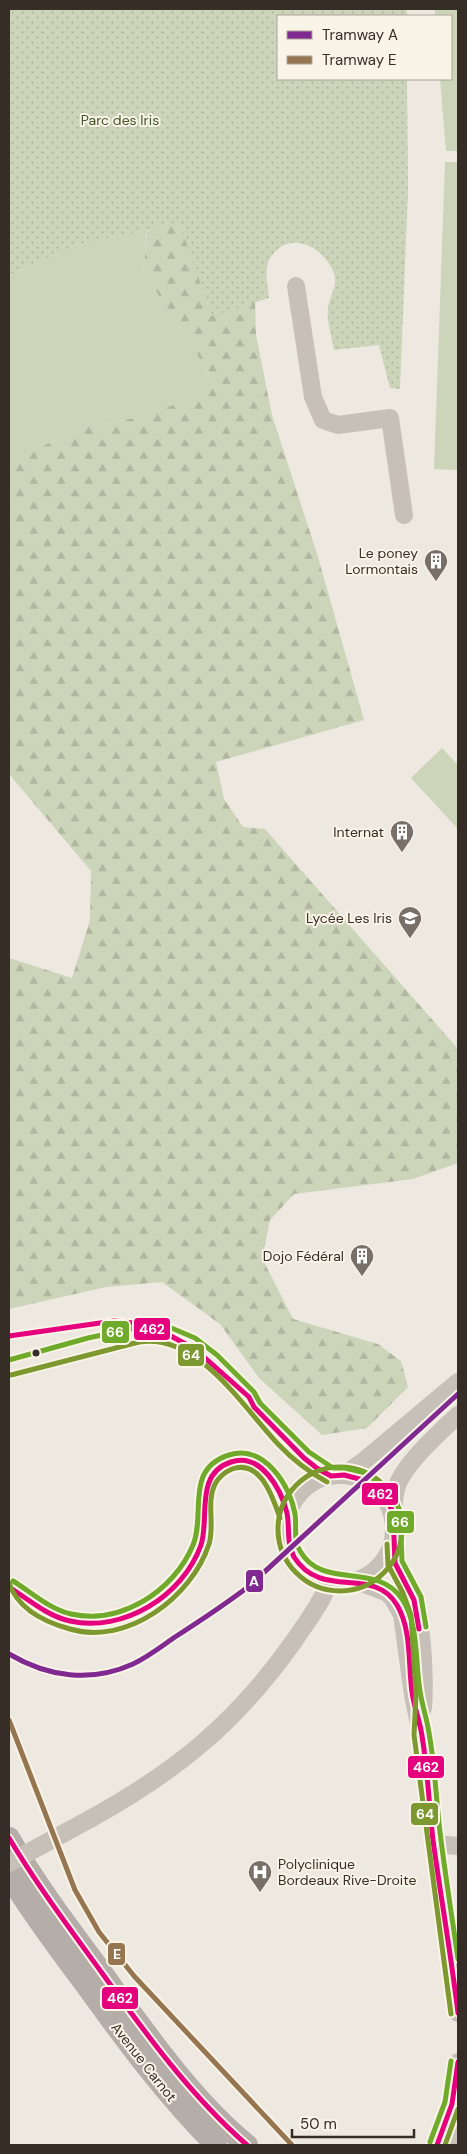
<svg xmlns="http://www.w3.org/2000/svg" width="467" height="2154" font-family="'DM Sans',sans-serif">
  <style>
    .grass { fill: #ccd4b9 }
    .forest { fill: url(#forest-firs) }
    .park { fill: url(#park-dots) }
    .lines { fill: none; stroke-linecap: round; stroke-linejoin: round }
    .minor { stroke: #c6c0b8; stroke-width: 18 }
    .major { stroke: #b5aea8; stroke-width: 22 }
    .minor-bridge { stroke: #c6c0b8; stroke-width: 18 }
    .bus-1-casing { stroke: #faf3e7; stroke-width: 9 }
    .bus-2-casing { stroke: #faf3e7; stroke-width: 9 }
    .bus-3-casing { stroke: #faf3e7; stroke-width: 9 }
    .bus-1 { stroke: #e5007d; stroke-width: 5 }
    .bus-2 { stroke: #7c982e; stroke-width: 5 }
    .bus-3 { stroke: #70aa2a; stroke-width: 5 }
    .tram-1-casing { stroke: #faf3e7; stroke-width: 9 }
    .tram-2-casing { stroke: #faf3e7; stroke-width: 9 }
    .tram-1 { stroke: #802990; stroke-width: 5 }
    .tram-2 { stroke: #967651; stroke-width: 5 }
    .bus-dot { fill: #372d27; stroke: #faf3e7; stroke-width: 2 }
    .labels { text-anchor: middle; stroke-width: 4; stroke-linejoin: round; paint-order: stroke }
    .park-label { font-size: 14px; fill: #41562a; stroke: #faf3e7 }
    .poi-label { font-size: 14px; fill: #372d27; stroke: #faf3e7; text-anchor: end }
    .street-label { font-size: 14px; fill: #372d27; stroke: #faf3e7 }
    .line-badge { stroke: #faf3e7; stroke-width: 2 }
    .badge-label { font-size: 14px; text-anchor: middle; font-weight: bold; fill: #fff }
  </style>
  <defs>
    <pattern id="forest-firs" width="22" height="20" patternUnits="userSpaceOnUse" patternTransform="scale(1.25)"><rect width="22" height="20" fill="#ccd4b9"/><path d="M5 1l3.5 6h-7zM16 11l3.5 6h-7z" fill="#b0b69f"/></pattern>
    <pattern id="park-dots" width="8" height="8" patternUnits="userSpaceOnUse" patternTransform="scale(1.25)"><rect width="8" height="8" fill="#ccd4b9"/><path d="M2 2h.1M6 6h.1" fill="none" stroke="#b0b69f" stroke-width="1.8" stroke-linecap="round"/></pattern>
  </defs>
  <rect width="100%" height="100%" fill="#ede9e0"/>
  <!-- grass -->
  <g class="grass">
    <polygon points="435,9 458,9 458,151 446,151 440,79 451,79 451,16 435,16"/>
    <polygon points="445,162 458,162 458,470 434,469"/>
    <polygon points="147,229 143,271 209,373 195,397 140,417 91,426 35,449 9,463 9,275 75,246"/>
    <polygon points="442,748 458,765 458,829 411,778"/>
  </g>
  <!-- forest -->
  <polygon class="forest" points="152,189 253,232 256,335 272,415 318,557 364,720 216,762 224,799 243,827 265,829 458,1049 458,1163 413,1179 294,1194 270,1220 262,1258 293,1319 378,1344 401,1361 408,1387 367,1428 322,1435 259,1378 220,1324 162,1282 106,1287 9,1309 9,958 72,978 90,920 91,871 9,774 9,463 35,449 91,426 140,417 195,397 209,373 143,271"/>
  <!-- park -->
  <path class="park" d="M9 9H407V16H278V79H407L408 190 400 389 390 388 379 345 334 350C332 337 326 320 328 308 330 295 339 284 333 271 323 247 289 229 271 257 263 268 268 285 269 298L212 316 179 222 75 246 9 275Z"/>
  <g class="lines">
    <!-- minor -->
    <g class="minor">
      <polyline points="296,286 313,397 323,420 338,425 390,418 404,515"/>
      <circle cx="340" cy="1529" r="54"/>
      <polyline points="344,1475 365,1460 458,1382"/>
      <path d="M393 1512C394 1504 394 1494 397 1486 405 1463 440 1432 458 1415"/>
      <path d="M394 1545C395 1576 406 1576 414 1601 423 1627 425 1681 423 1708"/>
      <polyline points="357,1581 386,1592 392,1597 402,1615 413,1695 421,1734 434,1844 458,2013"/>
      <path d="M90 1819C177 1771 236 1723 294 1641 306 1623 321 1604 329 1583"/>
      <polyline points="434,1844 458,1846"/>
      <polyline points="452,2112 456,2145"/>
      <polyline points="437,2145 452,2104 458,2062"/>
    </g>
    <!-- major -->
    <g class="major">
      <path d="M9 1838C35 1883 66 1924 97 1966 140 2025 190 2099 247 2145"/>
      <path d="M9 1875C31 1912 57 1946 83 1981 124 2038 166 2095 216 2145"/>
    </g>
    <!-- minor-bridge -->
    <polyline class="minor-bridge" points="9,1863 90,1819"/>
    <!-- bus-1 casing -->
    <g class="bus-1-casing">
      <g id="bus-1">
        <polyline points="9,1336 114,1321 133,1323 169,1335 195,1349 249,1397 254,1407 304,1458 318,1469 331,1476 344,1475 363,1480 386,1499 393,1512 395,1563 414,1600 419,1629"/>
        <path d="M9 1587C28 1599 47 1616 70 1621 123 1633 183 1596 201 1545 210 1518 194 1474 231 1462 261 1452 281 1489 287 1513 290 1528 286 1542 294 1557 322 1601 373 1565 397 1605 412 1630 408 1665 412 1692 414 1707 420 1721 422 1736 428 1771 429 1806 433 1840 441 1898 451 1955 458 2013"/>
        <path d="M9 1838C37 1885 70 1929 102 1973 146 2034 190 2095 247 2145"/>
        <polyline points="437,2145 452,2104 458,2062"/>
      </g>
    </g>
    <!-- bus-2 casing -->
    <g class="bus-2-casing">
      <g id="bus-2">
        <path d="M11 1375 139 1342C198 1332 244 1409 279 1445 293 1460 309 1472 327 1482"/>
        <circle cx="340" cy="1529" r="62"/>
        <polyline points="387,1544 388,1565 403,1593 411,1615 416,1694 414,1735 451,2014"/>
        <path d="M9 1583C18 1609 44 1622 70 1629 127 1646 192 1597 209 1544 215 1525 206 1502 215 1484 219 1477 225 1472 232 1469 261 1459 273 1498 280 1518"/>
        <polyline points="445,2145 458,2109"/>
      </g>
    </g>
    <!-- bus-3 casing -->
    <g class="bus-3-casing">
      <g id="bus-3">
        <polyline points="9,1360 88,1338 135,1328 169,1327 195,1338 217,1355 254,1392 260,1403 309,1452 333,1468 345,1468 366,1473 392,1494 400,1511 402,1561 421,1597 426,1627"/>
        <path d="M13 1581C31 1592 49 1609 71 1614 121 1625 174 1591 193 1545 206 1514 184 1469 229 1455 264 1444 290 1485 295 1514 297 1527 293 1540 300 1551 323 1591 377 1561 402 1599 419 1624 415 1662 420 1691 422 1705 427 1719 429 1733 435 1765 436 1799 440 1832 445 1874 452 1916 458 1959"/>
        <polyline points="430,2142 445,2102 451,2061"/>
      </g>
    </g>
    <!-- bus-1 -->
    <use href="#bus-1" class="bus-1"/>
    <!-- bus-2 -->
    <use href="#bus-2" class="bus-2"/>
    <!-- bus-3 -->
    <use href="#bus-3" class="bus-3"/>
    <!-- tram-1 casing -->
    <g class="tram-1-casing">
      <path id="tram-1" d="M9 1654C48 1677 91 1683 133 1664 148 1657 162 1646 175 1637 200 1621 224 1605 248 1587L458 1394"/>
    </g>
    <!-- tram-2 casing -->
    <g class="tram-2-casing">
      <polyline id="tram-2" points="9,1720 75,1890 99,1932 134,1976 292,2145"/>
    </g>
    <!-- tram-1 -->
    <use href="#tram-1" class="tram-1"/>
    <!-- tram-2 -->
    <use href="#tram-2" class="tram-2"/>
  </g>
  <!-- icons -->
  <defs>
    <g id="building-pin" transform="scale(1.25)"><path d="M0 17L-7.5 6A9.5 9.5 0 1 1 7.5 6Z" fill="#776f68" stroke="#faf3e7"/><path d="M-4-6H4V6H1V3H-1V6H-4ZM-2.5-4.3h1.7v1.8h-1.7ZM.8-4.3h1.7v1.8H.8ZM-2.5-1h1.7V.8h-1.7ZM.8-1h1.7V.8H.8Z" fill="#fff"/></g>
    <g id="school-pin" transform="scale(1.25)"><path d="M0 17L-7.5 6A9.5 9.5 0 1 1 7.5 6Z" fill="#776f68" stroke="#faf3e7"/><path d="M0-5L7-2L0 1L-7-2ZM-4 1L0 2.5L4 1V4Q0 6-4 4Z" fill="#fff"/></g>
    <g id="hospital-pin" transform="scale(1.25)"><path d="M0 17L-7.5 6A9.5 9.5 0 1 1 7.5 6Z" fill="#776f68" stroke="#faf3e7"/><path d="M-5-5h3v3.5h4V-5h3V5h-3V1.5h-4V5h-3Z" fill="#fff"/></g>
  </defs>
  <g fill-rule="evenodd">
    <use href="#building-pin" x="436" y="561"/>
    <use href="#building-pin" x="402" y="832"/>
    <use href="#school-pin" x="410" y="918"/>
    <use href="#building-pin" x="362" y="1256"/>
    <use href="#hospital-pin" x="260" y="1872"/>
  </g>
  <!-- markers -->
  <circle class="bus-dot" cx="36" cy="1353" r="4.5"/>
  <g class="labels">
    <!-- park labels -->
    <g class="park-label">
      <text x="120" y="125">Parc des Iris</text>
    </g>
    <!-- poi labels -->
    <g class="poi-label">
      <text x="418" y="558">Le poney<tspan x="418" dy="16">Lormontais</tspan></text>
      <text x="384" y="837">Internat</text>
      <text x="392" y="923">Lycée Les Iris</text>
      <text x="344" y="1261">Dojo Fédéral</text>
      <text x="278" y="1869" text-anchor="start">Polyclinique<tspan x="278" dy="16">Bordeaux Rive-Droite</tspan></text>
    </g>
    <!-- street labels -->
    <g class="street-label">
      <text transform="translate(144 2062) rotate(52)" y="5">Avenue Carnot</text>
    </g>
  </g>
  <g class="line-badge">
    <rect x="133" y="1317" width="38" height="24" rx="5" fill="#e5007d"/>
    <rect x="101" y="1320" width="29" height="24" rx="5" fill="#70aa2a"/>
    <rect x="177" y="1343" width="28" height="24" rx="5" fill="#7c982e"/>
    <rect x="361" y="1482" width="38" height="24" rx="5" fill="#e5007d"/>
    <rect x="386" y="1510" width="29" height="24" rx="5" fill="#70aa2a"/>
    <rect x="245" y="1569" width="19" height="24" rx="5" fill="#802990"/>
    <rect x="407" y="1755" width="38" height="24" rx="5" fill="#e5007d"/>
    <rect x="410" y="1802" width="29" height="24" rx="5" fill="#7c982e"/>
    <rect x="107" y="1942" width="19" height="24" rx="5" fill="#967651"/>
    <rect x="101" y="1986" width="38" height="24" rx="5" fill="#e5007d"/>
  </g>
  <g class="badge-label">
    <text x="152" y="1334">462</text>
    <text x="115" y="1337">66</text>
    <text x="191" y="1360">64</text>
    <text x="380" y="1499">462</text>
    <text x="400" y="1527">66</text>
    <text x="254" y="1586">A</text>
    <text x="426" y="1772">462</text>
    <text x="425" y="1819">64</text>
    <text x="117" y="1959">E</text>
    <text x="120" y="2003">462</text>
  </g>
  <!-- border -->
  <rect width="467" height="2154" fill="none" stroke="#372d27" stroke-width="20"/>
  <!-- legend -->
  <rect x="277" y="15" width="175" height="65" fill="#faf3e7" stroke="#aca49a"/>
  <rect x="287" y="31" width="25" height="8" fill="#802990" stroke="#aca49a"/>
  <text x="322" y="40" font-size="15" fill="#372d27">Tramway A</text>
  <rect x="287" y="56" width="25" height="8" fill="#967651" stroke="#aca49a"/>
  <text x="322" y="65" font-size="15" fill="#372d27">Tramway E</text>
  <!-- scale -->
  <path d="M292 2129v8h122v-8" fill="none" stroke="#372d27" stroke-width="2.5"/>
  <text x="300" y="2129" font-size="15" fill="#372d27" stroke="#faf3e7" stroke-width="4" paint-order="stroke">50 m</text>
</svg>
